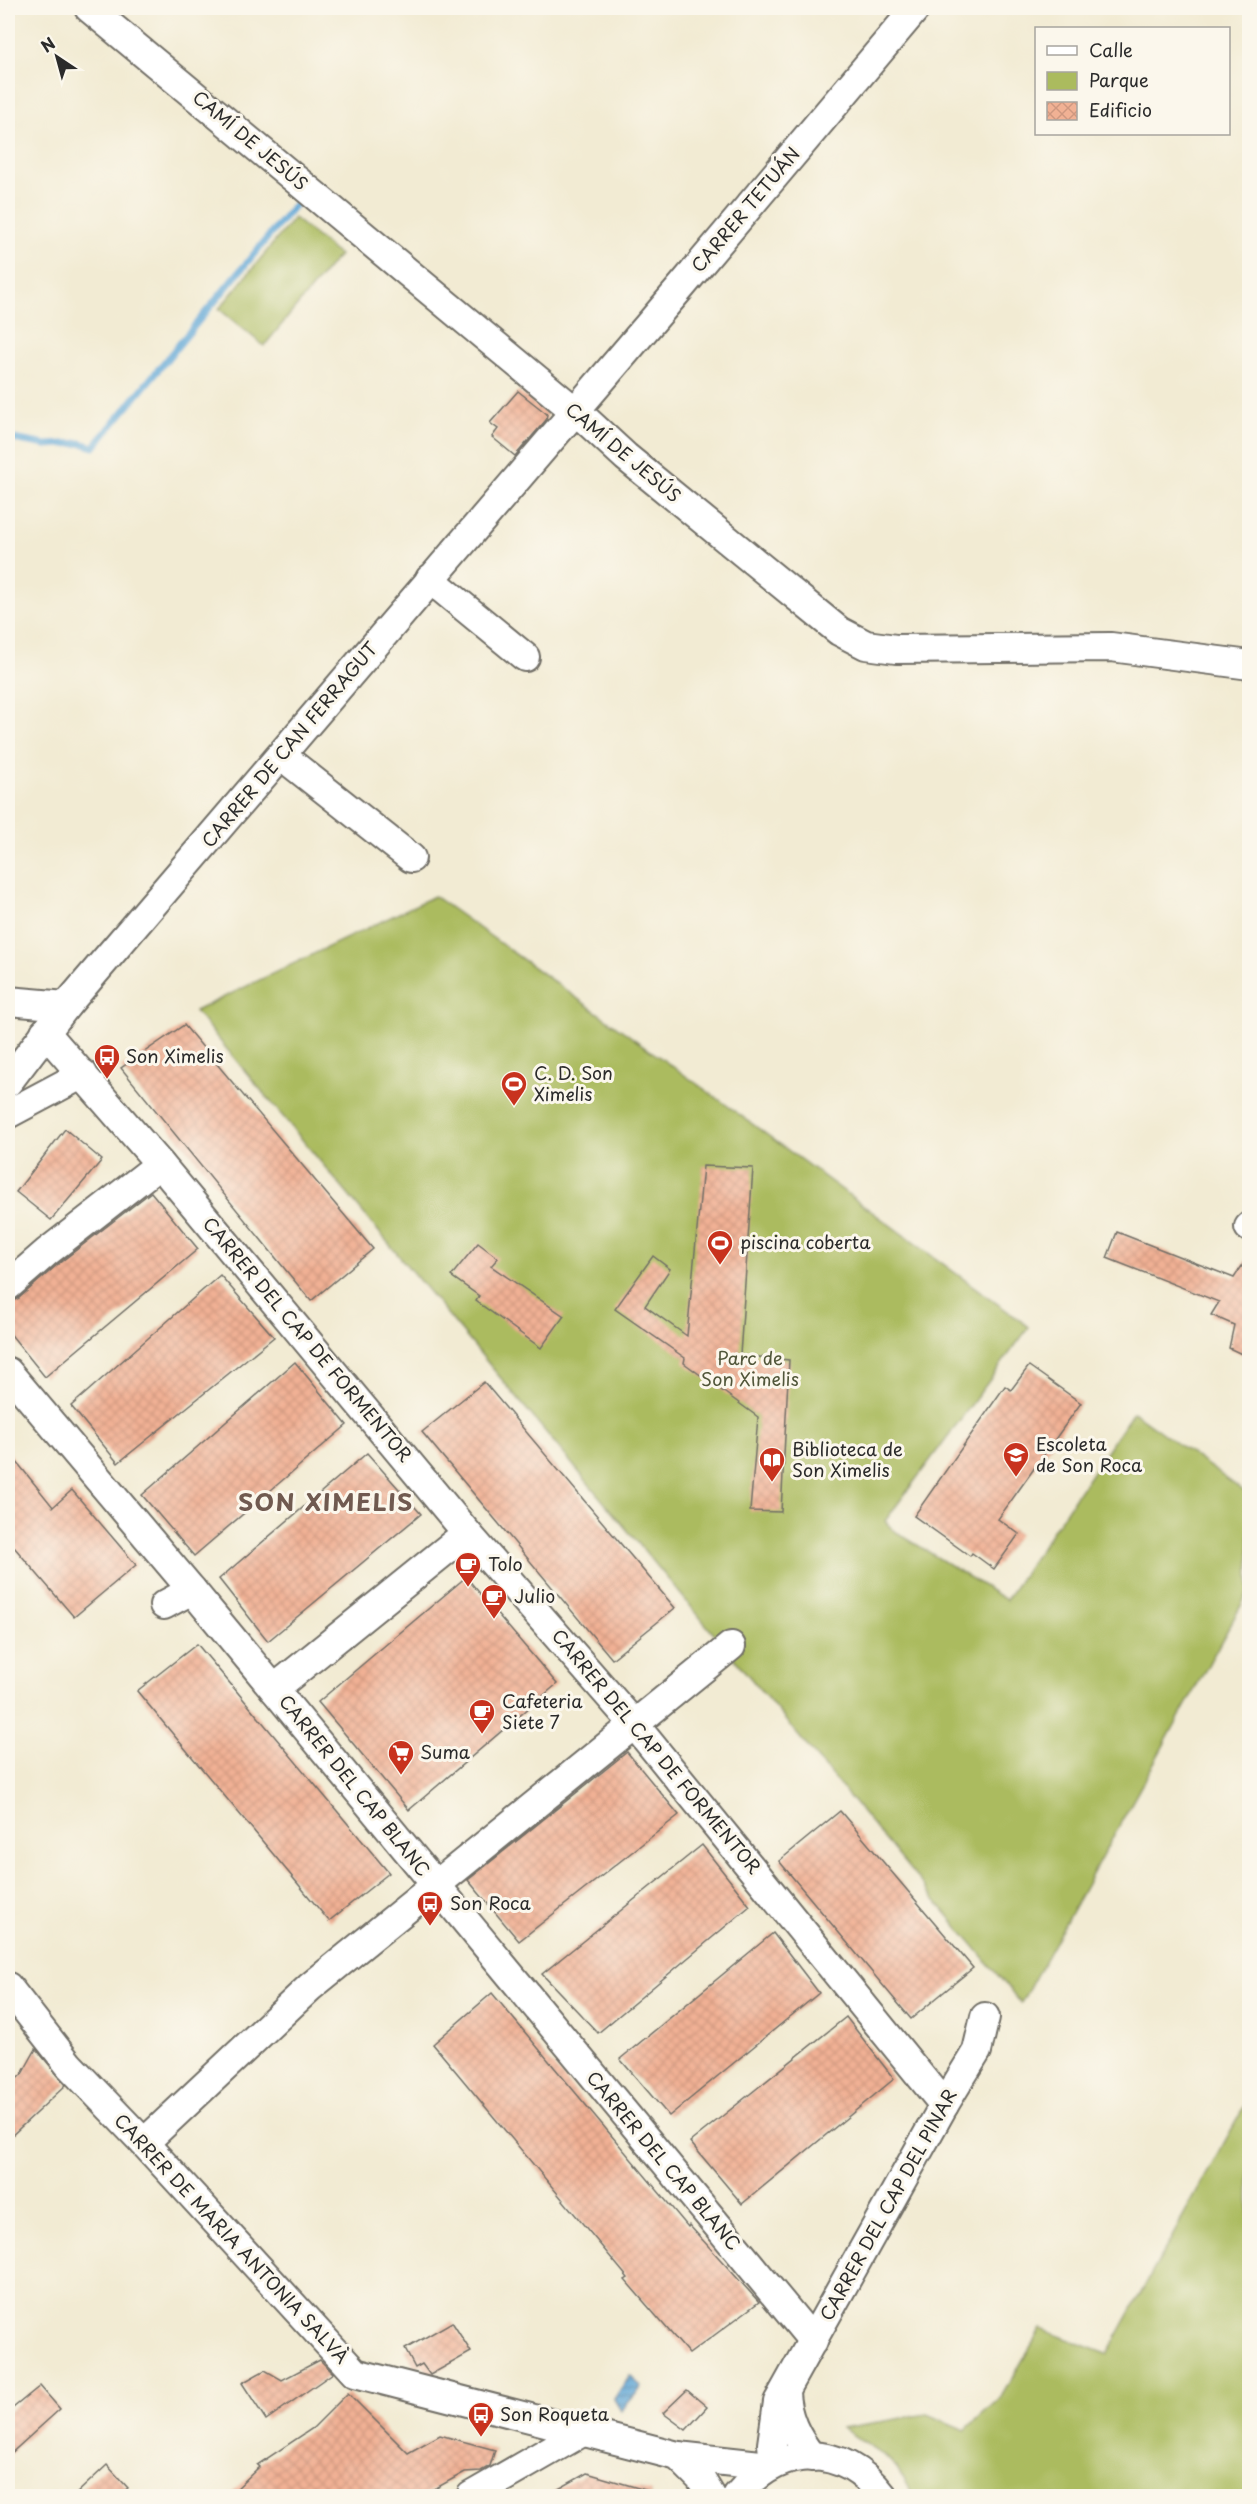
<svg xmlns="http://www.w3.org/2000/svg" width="1257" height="2504" font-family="'Playpen Sans',sans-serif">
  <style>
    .green { fill: #abbb5e; stroke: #6b7344; stroke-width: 1.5 }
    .water { fill: url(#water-rules); stroke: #466981; stroke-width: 1.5 }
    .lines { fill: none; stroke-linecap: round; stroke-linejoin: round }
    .stream { stroke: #60a7d7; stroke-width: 7 }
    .building { fill: url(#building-cross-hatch) }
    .minor-casing { stroke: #716e66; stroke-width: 32 }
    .minor { stroke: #fff; stroke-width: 28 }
    .labels { text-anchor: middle; stroke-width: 6; stroke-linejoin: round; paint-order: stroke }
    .street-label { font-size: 18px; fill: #2b2b2b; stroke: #fbf7ec }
    .poi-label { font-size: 18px; fill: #2b2b2b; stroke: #fbf7ec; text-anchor: start }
    .park-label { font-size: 18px; fill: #51563a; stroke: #fbf7ec }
    .district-label { font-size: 24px; font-weight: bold; letter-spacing: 1.5px; fill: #705a50; stroke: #fbf7ec }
  </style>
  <defs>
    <pattern id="water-rules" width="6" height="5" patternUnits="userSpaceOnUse" patternTransform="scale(1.5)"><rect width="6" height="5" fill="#60a7d7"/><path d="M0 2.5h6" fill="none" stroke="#4f88af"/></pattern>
    <pattern id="building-cross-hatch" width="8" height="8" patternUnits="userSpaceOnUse" patternTransform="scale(1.5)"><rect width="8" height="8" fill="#f1b194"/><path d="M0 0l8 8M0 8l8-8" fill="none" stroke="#cf9880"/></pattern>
  </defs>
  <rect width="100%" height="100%" fill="#fbf7ec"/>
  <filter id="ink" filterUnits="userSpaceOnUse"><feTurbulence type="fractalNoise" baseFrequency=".0167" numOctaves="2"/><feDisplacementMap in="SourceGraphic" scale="12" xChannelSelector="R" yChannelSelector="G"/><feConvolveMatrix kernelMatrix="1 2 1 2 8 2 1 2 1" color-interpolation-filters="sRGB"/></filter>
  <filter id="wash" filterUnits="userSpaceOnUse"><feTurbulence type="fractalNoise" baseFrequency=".008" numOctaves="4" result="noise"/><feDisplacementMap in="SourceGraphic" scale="24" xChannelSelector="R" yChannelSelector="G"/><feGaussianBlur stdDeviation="1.35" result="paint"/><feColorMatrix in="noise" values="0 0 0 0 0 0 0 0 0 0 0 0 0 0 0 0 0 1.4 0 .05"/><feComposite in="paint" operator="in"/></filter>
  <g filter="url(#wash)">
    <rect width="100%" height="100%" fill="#f2ebd3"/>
    <!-- green -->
    <g class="green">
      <polygon points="294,218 339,255 264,346 219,309"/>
      <polygon points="434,896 721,1101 1029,1327 885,1521 893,1530 1006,1600 1133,1412 1249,1495 1249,1591 1021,2003 195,1011"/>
      <polygon points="1249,2098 1249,2496 914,2496 897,2468 886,2457 842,2428 927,2414 965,2430 1001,2397 1041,2329 1107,2354"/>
    </g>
    <!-- water -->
    <polygon class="water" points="630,2376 642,2387 621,2411 614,2399"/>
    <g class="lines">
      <!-- stream -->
      <polyline class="stream" points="8,438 46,445 81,443 94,447 298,201"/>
    </g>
    <g id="blocks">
      <!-- building -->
      <g class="building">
        <polygon points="518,391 547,414 546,420 515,456 492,437 498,429 490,423"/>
        <polygon points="184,1025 373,1249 311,1301 121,1068"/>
        <polygon points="65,1129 102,1160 51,1220 16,1192"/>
        <polygon points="703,1166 753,1168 740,1355 789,1360 781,1512 750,1511 758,1417 684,1363 685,1358 615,1309 653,1256 670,1269 645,1306 687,1336"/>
        <polygon points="151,1192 198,1249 45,1377 8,1331 8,1303 19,1298 57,1265"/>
        <polygon points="1117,1232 1234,1278 1250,1254 1250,1358 1229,1348 1234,1325 1211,1315 1219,1302 1107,1258"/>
        <polygon points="478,1243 498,1258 491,1266 564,1316 541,1348 476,1301 479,1296 451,1276"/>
        <polygon points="220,1275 274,1337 118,1463 71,1406"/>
        <polygon points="295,1362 347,1425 194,1556 142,1495"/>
        <polygon points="1029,1366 1081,1403 998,1519 1019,1534 994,1569 972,1553 970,1556 914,1516 1005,1386 1011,1390"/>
        <polygon points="484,1382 675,1608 612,1659 422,1432"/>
        <polygon points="8,1451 53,1507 72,1490 136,1565 74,1617 8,1540"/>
        <polygon points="367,1453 421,1514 268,1641 219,1579"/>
        <polygon points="466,1577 557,1684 409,1810 318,1702"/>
        <polygon points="197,1644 389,1873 329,1921 137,1691"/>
        <polygon points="627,1752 679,1815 519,1941 468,1880"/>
        <polygon points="840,1811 973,1968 911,2019 779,1861"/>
        <polygon points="702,1845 750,1906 598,2033 542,1974"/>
        <polygon points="773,1933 819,1993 669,2116 620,2059"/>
        <polygon points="492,1993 688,2227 689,2225 759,2302 689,2354 625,2280 628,2278 433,2044"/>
        <polygon points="846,2017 894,2079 742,2204 690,2142"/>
        <polygon points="36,2049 66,2085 8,2139 8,2087 22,2074"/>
        <polygon points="452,2322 471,2352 430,2375 422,2364 415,2368 405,2349"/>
        <polygon points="320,2360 333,2373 266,2420 242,2383 265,2370 282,2380"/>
        <polygon points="40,2386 60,2409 8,2456 8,2412"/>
        <polygon points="687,2390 707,2407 686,2430 663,2413"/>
        <polygon points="348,2393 408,2453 440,2435 495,2450 490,2466 481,2471 465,2472 422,2496 229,2496 259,2467 257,2465 313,2428"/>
        <polygon points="107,2465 128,2488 118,2496 74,2496"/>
        <polygon points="587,2473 652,2492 651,2496 546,2496"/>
      </g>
    </g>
  </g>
  <g filter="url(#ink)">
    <use href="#blocks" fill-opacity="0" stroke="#716e66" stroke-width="1.5"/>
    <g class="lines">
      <!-- minor casing -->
      <g class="minor-casing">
        <g id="minor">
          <polyline points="89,8 587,421 626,457 839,631 866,645 896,649 1111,647 1250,665"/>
          <polyline points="430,579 525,657"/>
          <polyline points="282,756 411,858"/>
          <polyline points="8,1001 66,1006"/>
          <polyline points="45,1032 160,1164 467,1533 634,1724 944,2105"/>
          <polyline points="8,1082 66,1006 682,286 916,8"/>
          <polyline points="8,1114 83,1074"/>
          <polyline points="1249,1227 1250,1226"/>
          <polyline points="8,1286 47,1252 160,1164"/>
          <polyline points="8,1372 192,1590 813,2341"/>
          <polyline points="164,1605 192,1590"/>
          <polyline points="274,1689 467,1533"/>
          <polyline points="8,1987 69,2065 144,2143 355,2373 678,2456 770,2466"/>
          <polyline points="144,2143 310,1987 731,1646"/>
          <path d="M785 2392C786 2417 796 2438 812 2457"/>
          <polyline points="678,2456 700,2478 711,2496"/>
          <polyline points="774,2464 772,2444 778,2402 944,2105 977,2051 985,2017"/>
          <polyline points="471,2496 584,2431"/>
          <path d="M737 2496C780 2444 841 2442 883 2496"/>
        </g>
      </g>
      <!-- minor -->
      <use href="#minor" class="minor"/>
    </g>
  </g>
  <!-- icons -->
  <defs>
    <g id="bus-pin" transform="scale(1.35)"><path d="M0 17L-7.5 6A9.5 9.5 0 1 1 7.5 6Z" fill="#c8321e" stroke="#fbf7ec"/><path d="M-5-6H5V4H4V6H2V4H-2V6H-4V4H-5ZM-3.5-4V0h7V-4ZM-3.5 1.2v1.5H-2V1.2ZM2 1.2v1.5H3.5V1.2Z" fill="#fff"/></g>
    <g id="stadium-pin" transform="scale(1.35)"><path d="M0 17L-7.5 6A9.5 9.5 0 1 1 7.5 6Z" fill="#c8321e" stroke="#fbf7ec"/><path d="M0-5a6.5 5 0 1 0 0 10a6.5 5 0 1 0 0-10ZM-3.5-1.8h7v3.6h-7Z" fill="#fff"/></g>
    <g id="school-pin" transform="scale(1.35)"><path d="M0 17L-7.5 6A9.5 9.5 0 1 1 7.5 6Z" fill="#c8321e" stroke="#fbf7ec"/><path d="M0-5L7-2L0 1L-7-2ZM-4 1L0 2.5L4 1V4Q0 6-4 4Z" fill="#fff"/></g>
    <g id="library-pin" transform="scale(1.35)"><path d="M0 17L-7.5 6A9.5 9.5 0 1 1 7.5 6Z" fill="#c8321e" stroke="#fbf7ec"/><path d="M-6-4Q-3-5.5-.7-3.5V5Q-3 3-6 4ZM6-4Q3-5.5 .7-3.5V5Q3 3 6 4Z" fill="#fff"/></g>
    <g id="cafe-pin" transform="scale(1.35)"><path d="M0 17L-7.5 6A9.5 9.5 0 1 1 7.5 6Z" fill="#c8321e" stroke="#fbf7ec"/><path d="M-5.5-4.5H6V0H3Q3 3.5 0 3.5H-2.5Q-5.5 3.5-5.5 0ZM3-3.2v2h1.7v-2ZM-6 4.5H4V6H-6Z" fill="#fff"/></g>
    <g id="supermarket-pin" transform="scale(1.35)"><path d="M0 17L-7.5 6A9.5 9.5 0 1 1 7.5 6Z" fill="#c8321e" stroke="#fbf7ec"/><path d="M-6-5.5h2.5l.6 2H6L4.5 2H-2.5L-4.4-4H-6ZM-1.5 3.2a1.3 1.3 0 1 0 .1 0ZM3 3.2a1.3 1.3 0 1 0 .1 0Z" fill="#fff"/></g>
  </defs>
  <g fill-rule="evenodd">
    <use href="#bus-pin" x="107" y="1057"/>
    <use href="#stadium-pin" x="514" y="1084"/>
    <use href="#stadium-pin" x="720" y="1243"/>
    <use href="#school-pin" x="1016" y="1455"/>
    <use href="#library-pin" x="772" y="1460"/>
    <use href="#cafe-pin" x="468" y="1565"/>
    <use href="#cafe-pin" x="494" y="1597"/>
    <use href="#cafe-pin" x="482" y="1712"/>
    <use href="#supermarket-pin" x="401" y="1753"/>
    <use href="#bus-pin" x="430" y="1904"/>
    <use href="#bus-pin" x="481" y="2415"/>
  </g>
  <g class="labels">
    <!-- street labels -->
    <g class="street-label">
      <text transform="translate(250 141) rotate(40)" y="6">CAMÍ DE JESÚS</text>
      <text transform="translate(746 210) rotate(-50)" y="6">CARRER TETUÁN</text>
      <text transform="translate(623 453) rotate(40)" y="6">CAMÍ DE JESÚS</text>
      <text transform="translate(290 745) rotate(-50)" y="6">CARRER DE CAN FERRAGUT</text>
      <text transform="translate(307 1340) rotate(50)" y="6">CARRER DEL CAP DE FORMENTOR</text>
      <text transform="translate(656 1752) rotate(50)" y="6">CARRER DEL CAP DE FORMENTOR</text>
      <text transform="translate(354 1786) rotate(51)" y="6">CARRER DEL CAP BLANC</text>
      <text transform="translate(663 2161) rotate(50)" y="6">CARRER DEL CAP BLANC</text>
      <text transform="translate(889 2205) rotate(-61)" y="6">CARRER DEL CAP DEL PINAR</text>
      <text transform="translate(231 2239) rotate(47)" y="6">CARRER DE MARIA ANTONIA SALVÀ</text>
    </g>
    <!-- poi labels -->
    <g class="poi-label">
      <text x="126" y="1063">Son Ximelis</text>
      <text x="534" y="1080">C. D. Son<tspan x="534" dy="21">Ximelis</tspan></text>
      <text x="740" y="1249">piscina coberta</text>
      <text x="1036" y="1451">Escoleta<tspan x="1036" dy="21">de Son Roca</tspan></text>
      <text x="792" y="1456">Biblioteca de<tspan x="792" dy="21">Son Ximelis</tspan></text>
      <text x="488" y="1571">Tolo</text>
      <text x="514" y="1603">Julio</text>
      <text x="502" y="1708">Cafeteria<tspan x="502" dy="21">Siete 7</tspan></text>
      <text x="420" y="1759">Suma</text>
      <text x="450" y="1910">Son Roca</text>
      <text x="500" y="2421">Son Roqueta</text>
    </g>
    <!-- park labels -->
    <g class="park-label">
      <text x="750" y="1365">Parc de<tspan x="750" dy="21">Son Ximelis</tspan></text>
    </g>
    <!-- district labels -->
    <g class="district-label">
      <text x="326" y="1511">SON XIMELIS</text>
    </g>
  </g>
  <!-- margin -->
  <rect width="1257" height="2504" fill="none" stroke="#fbf7ec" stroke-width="30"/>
  <!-- legend -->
  <rect x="1035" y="27" width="195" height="108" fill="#fbf7ec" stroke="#a8a59f" stroke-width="1.5"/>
  <rect x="1047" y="46" width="30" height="9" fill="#ffffff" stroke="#a8a59f" stroke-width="1.5"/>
  <text x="1089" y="57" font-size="18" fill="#2b2b2b">Calle</text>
  <rect x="1047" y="72" width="30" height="18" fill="#abbb5e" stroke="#a8a59f" stroke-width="1.5"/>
  <text x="1089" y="87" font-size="18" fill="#2b2b2b">Parque</text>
  <rect x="1047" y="102" width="30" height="18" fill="url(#building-cross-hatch)" stroke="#a8a59f" stroke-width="1.5"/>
  <text x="1089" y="117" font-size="18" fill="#2b2b2b">Edificio</text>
  <!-- north arrow -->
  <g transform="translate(57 57) rotate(324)" stroke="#fbf7ec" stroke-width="4.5" paint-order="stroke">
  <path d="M0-4.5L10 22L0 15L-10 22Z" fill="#2b2b2b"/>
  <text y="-9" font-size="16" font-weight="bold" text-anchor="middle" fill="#2b2b2b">N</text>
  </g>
</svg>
